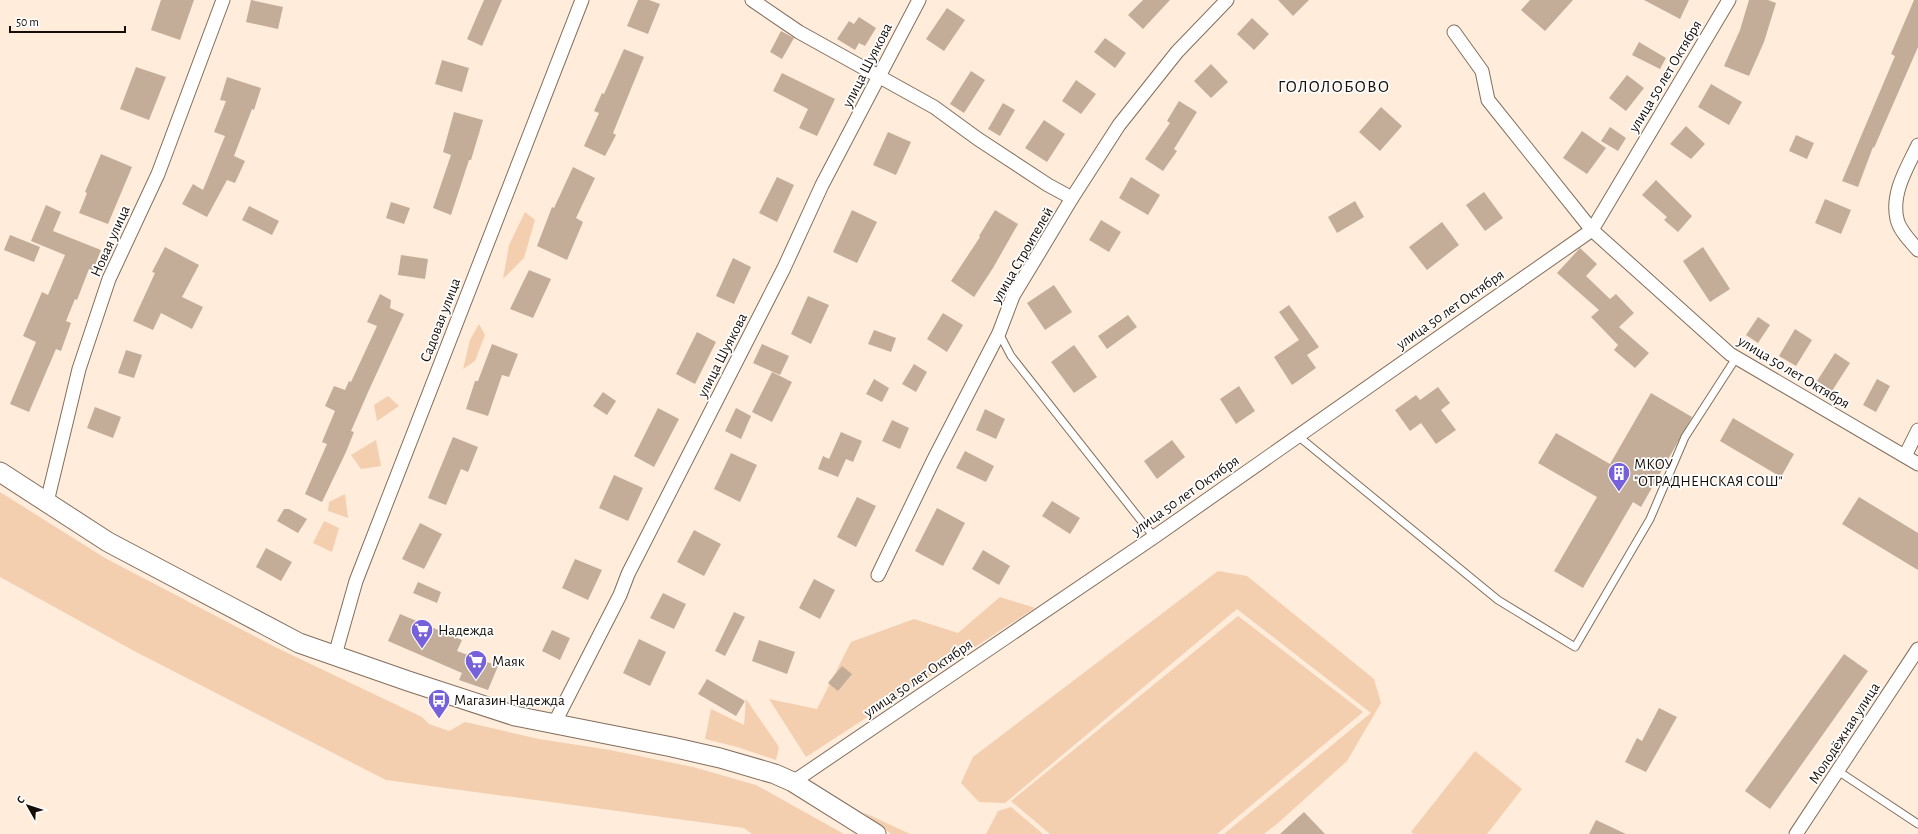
<svg xmlns="http://www.w3.org/2000/svg" width="1918" height="834" font-family="'Alegreya Sans',sans-serif">
  <style>
    .green { fill: #f3cfaf }
    .building { fill: #c3ad99 }
    .lines { fill: none; stroke-linecap: round; stroke-linejoin: round }
    .lane-casing { stroke: #836e5c; stroke-width: 9 }
    .street-casing { stroke: #836e5c; stroke-width: 15 }
    .secondary-casing { stroke: #836e5c; stroke-width: 21 }
    .lane { stroke: #fff; stroke-width: 7 }
    .street { stroke: #fff; stroke-width: 13 }
    .secondary { stroke: #fff; stroke-width: 19 }
    .labels { text-anchor: middle; stroke-width: 3.5; stroke-linejoin: round; paint-order: stroke }
    .street-label { font-size: 15px; fill: #150d07; stroke: #fff }
    .poi-label { font-size: 15px; fill: #150d07; stroke: #fff; text-anchor: start }
    .quarter-label { font-size: 17px; letter-spacing: 1px; fill: #150d07; stroke: #fff }
  </style>
  <rect width="100%" height="100%" fill="#ffecdb"/>
  <!-- green -->
  <g class="green">
    <polygon points="525,212 535,220 524,258 503,279 509,245"/>
    <polygon points="479,324 485,335 475,361 463,369 470,340"/>
    <polygon points="388,396 399,406 377,421 374,405"/>
    <polygon points="376,440 381,466 361,469 351,455"/>
    <polygon points="0,492 105,558 275,647 422,717 429,724 449,731 465,722 539,739 610,750 693,767 756,785 844,834 752,834 744,828 386,780 136,652 0,577"/>
    <polygon points="345,494 348,518 328,511 329,502"/>
    <polygon points="324,521 339,528 332,552 313,543"/>
    <polygon points="1218,571 1247,576 1374,679 1381,703 1347,761 1278,823 1264,834 1224,834 1371,713 1237,609 1005,803 979,802 961,783 973,757"/>
    <polygon points="1000,597 1035,608 806,757 769,699 817,709 851,642 914,619 958,633"/>
    <polygon points="1238,616 1363,712 1217,834 1050,834 1011,801"/>
    <polygon points="746,699 779,747 776,760 737,747 705,739 711,709 744,725"/>
    <polygon points="1475,751 1522,789 1487,834 1414,834 1411,832"/>
    <polygon points="1011,807 1043,834 986,834 998,811"/>
    <polygon points="863,812 910,834 891,834"/>
  </g>
  <!-- building -->
  <g class="building">
    <polygon points="161,0 194,0 180,40 151,30"/>
    <polygon points="251,0 283,7 278,29 246,22"/>
    <polygon points="484,0 502,0 482,46 467,39"/>
    <polygon points="638,0 649,0 660,4 648,34 627,26"/>
    <polygon points="1143,0 1170,0 1143,29 1128,15"/>
    <polygon points="1278,0 1309,0 1293,16"/>
    <polygon points="1530,0 1573,0 1545,31 1521,10"/>
    <polygon points="1644,0 1689,0 1680,19"/>
    <polygon points="1749,0 1768,0 1776,3 1764,42 1749,76 1724,66 1740,30"/>
    <polygon points="1914,0 1918,0 1918,47 1874,148 1873,147 1858,187 1842,181 1895,56 1891,54"/>
    <polygon points="947,8 965,20 944,51 926,39"/>
    <polygon points="859,17 876,28 865,46 859,43 855,50 837,39 849,21 854,24"/>
    <polygon points="1252,18 1269,34 1254,50 1237,34"/>
    <polygon points="781,31 794,38 782,59 770,52"/>
    <polygon points="1105,38 1126,53 1115,68 1094,52"/>
    <polygon points="1639,42 1666,58 1660,69 1632,55"/>
    <polygon points="624,49 644,57 613,133 616,135 605,156 584,146 599,113 594,111 602,93 604,94"/>
    <polygon points="442,60 469,68 462,92 435,84"/>
    <polygon points="1211,64 1228,82 1211,98 1194,81"/>
    <polygon points="136,67 166,77 149,120 120,109"/>
    <polygon points="971,71 985,80 964,113 950,104"/>
    <polygon points="782,73 835,99 817,136 799,128 808,109 773,91"/>
    <polygon points="1627,75 1644,88 1626,111 1609,98"/>
    <polygon points="227,77 261,88 254,110 252,109 234,156 245,161 235,183 227,180 207,217 182,204 193,184 203,190 225,136 214,132 226,101 220,100"/>
    <polygon points="1076,80 1096,94 1081,114 1062,101"/>
    <polygon points="1711,84 1742,102 1729,125 1698,107"/>
    <polygon points="1179,101 1197,112 1174,149 1177,151 1163,171 1145,159 1170,123 1167,121"/>
    <polygon points="1003,103 1015,110 1000,136 988,129"/>
    <polygon points="1381,107 1402,126 1380,151 1359,132"/>
    <polygon points="454,112 483,120 471,160 469,160 451,215 433,208 451,155 443,152"/>
    <polygon points="1044,120 1065,134 1047,162 1025,148"/>
    <polygon points="1686,126 1705,144 1691,159 1670,144"/>
    <polygon points="1610,127 1626,138 1618,151 1601,141"/>
    <polygon points="1582,131 1606,148 1587,174 1563,158"/>
    <polygon points="888,132 911,142 896,175 873,165"/>
    <polygon points="1796,135 1814,143 1807,159 1789,151"/>
    <polygon points="101,154 132,167 108,224 79,213 87,193 85,192"/>
    <polygon points="573,167 595,178 576,218 583,222 567,260 537,246 552,207 554,208"/>
    <polygon points="777,177 794,185 777,222 759,213"/>
    <polygon points="1131,177 1160,195 1148,215 1119,198"/>
    <polygon points="1656,180 1692,216 1678,232 1664,220 1667,217 1642,195"/>
    <polygon points="1484,192 1503,218 1485,231 1466,205"/>
    <polygon points="1825,199 1851,210 1841,234 1815,223"/>
    <polygon points="1355,201 1364,217 1337,233 1328,217"/>
    <polygon points="391,202 410,208 404,224 386,218"/>
    <polygon points="46,205 61,212 53,231 101,250 93,270 89,269 77,300 75,299 66,321 71,323 61,351 56,349 29,412 10,404 36,342 23,336 42,292 48,295 65,255 31,241"/>
    <polygon points="249,206 279,221 272,235 242,220"/>
    <polygon points="852,210 877,222 857,263 833,252"/>
    <polygon points="995,210 1018,224 993,268 974,297 951,281 980,237 979,236"/>
    <polygon points="1101,220 1121,232 1109,252 1089,240"/>
    <polygon points="1442,222 1459,245 1427,270 1409,247"/>
    <polygon points="10,235 40,247 34,262 4,250"/>
    <polygon points="165,247 199,265 182,297 203,307 192,329 161,313 153,330 133,321 155,273 152,272"/>
    <polygon points="1703,247 1730,289 1710,302 1683,261"/>
    <polygon points="1580,248 1597,264 1586,276 1610,299 1616,294 1634,313 1619,327 1649,353 1635,368 1614,350 1618,345 1591,317 1599,310 1557,273"/>
    <polygon points="401,255 428,259 425,279 398,275"/>
    <polygon points="733,258 751,267 734,304 716,296"/>
    <polygon points="529,270 551,279 533,318 510,309"/>
    <polygon points="1054,285 1072,312 1045,330 1027,303"/>
    <polygon points="380,294 391,300 390,308 404,314 369,390 351,431 354,432 346,452 322,502 305,494 327,444 322,442 335,411 325,406 334,386 345,390 349,381 351,382 377,326 367,322"/>
    <polygon points="808,296 829,305 811,344 791,334"/>
    <polygon points="1289,305 1319,347 1307,355 1316,368 1292,385 1274,357 1299,340 1279,312"/>
    <polygon points="943,313 963,325 947,352 927,339"/>
    <polygon points="1128,315 1137,327 1107,349 1098,336"/>
    <polygon points="1758,317 1770,325 1758,343 1746,335"/>
    <polygon points="1795,329 1812,340 1796,366 1779,356"/>
    <polygon points="874,330 896,338 891,352 868,344"/>
    <polygon points="697,332 716,342 695,384 676,374"/>
    <polygon points="492,344 518,354 509,377 502,375 488,416 466,409 475,381 478,381"/>
    <polygon points="762,344 789,356 780,375 753,363"/>
    <polygon points="1074,345 1097,377 1074,393 1051,362"/>
    <polygon points="126,350 142,355 134,378 118,373"/>
    <polygon points="1835,353 1850,363 1832,391 1817,381"/>
    <polygon points="914,364 927,372 916,392 902,384"/>
    <polygon points="772,372 792,382 772,422 752,412"/>
    <polygon points="874,379 889,388 882,402 866,394"/>
    <polygon points="1877,379 1890,386 1876,412 1863,405"/>
    <polygon points="1239,386 1255,411 1236,424 1220,399"/>
    <polygon points="1438,387 1450,403 1441,410 1456,430 1436,444 1421,423 1410,431 1395,410 1416,395 1420,400"/>
    <polygon points="603,392 616,401 607,415 593,406"/>
    <polygon points="1651,393 1692,417 1641,507 1633,502 1583,588 1554,571 1597,497 1538,463 1556,433 1610,464"/>
    <polygon points="95,407 121,417 113,438 87,428"/>
    <polygon points="658,408 679,419 654,467 634,456"/>
    <polygon points="736,408 751,416 741,439 725,431"/>
    <polygon points="985,409 1005,419 996,439 976,430"/>
    <polygon points="1733,418 1794,454 1781,477 1720,441"/>
    <polygon points="892,420 909,428 900,449 882,441"/>
    <polygon points="841,432 862,441 853,462 846,459 838,477 818,469 823,456 829,459"/>
    <polygon points="453,437 478,447 468,472 461,469 446,505 428,498"/>
    <polygon points="1172,440 1185,457 1157,479 1144,461"/>
    <polygon points="965,451 994,466 986,482 956,468"/>
    <polygon points="731,453 757,465 740,502 714,489"/>
    <polygon points="614,475 643,488 628,521 599,508"/>
    <polygon points="857,497 876,506 856,547 837,537"/>
    <polygon points="1859,497 1918,533 1918,570 1842,524"/>
    <polygon points="1052,501 1080,518 1070,534 1042,516"/>
    <polygon points="937,508 965,523 943,566 915,551"/>
    <polygon points="284,509 289,509 307,519 298,533 277,521"/>
    <polygon points="420,523 442,534 424,569 402,559"/>
    <polygon points="694,530 721,544 704,576 677,562"/>
    <polygon points="266,548 292,562 281,581 256,567"/>
    <polygon points="983,550 1010,566 999,585 972,569"/>
    <polygon points="575,559 602,570 588,600 562,588"/>
    <polygon points="814,579 835,590 820,619 799,608"/>
    <polygon points="418,582 441,592 437,603 413,593"/>
    <polygon points="663,593 686,604 674,629 650,618"/>
    <polygon points="734,612 745,617 725,656 715,651"/>
    <polygon points="400,614 462,640 457,651 498,666 488,690 459,680 462,673 388,641"/>
    <polygon points="552,630 570,638 560,660 542,651"/>
    <polygon points="639,639 666,652 650,686 623,673"/>
    <polygon points="759,640 795,652 787,674 752,661"/>
    <polygon points="1844,654 1868,671 1770,809 1745,791"/>
    <polygon points="842,666 852,674 838,691 828,683"/>
    <polygon points="707,679 745,701 736,716 698,694"/>
    <polygon points="1659,708 1677,717 1646,772 1625,762 1637,738 1642,741"/>
    <polygon points="1304,812 1325,834 1280,834"/>
    <polygon points="1596,820 1626,834 1589,834"/>
  </g>
  <g class="lines">
    <!-- lane casing -->
    <g class="lane-casing">
      <g id="lane">
        <polyline points="999,333 1011,356 1154,537"/>
        <polyline points="1298,436 1498,600 1575,647 1650,519 1685,437 1736,358"/>
        <polyline points="1838,771 1918,824"/>
      </g>
    </g>
    <!-- street casing -->
    <g class="street-casing">
      <g id="street">
        <polyline points="752,0 799,32 934,107 978,139 1048,185 1072,198"/>
        <polyline points="1454,32 1482,71 1488,100 1592,230 1730,354 1918,464"/>
        <path d="M1918 145C1907 168 1891 193 1897 219 1899 230 1911 242 1918 250"/>
        <polyline points="1905,456 1918,430"/>
        <polyline points="47,502 79,369 109,279 158,174 223,0"/>
        <polyline points="878,575 933,461 999,333 1013,296 1072,198 1119,125 1177,52 1227,0"/>
        <polyline points="335,655 356,581 582,0"/>
        <polyline points="554,724 620,595 628,574 784,268 822,185 919,0"/>
        <polyline points="793,782 1154,537 1592,230 1729,0"/>
        <polyline points="1796,834 1918,649"/>
      </g>
    </g>
    <!-- secondary casing -->
    <g class="secondary-casing">
      <polyline id="secondary" points="0,472 108,542 299,643 408,681 515,716 672,747 720,758 775,774 793,782 876,834"/>
    </g>
    <!-- lane -->
    <use href="#lane" class="lane"/>
    <!-- street -->
    <use href="#street" class="street"/>
    <!-- secondary -->
    <use href="#secondary" class="secondary"/>
  </g>
  <!-- icons -->
  <defs>
    <g id="building-pin" transform="scale(1.15)"><path d="M0 17L-7.5 6A9.5 9.5 0 1 1 7.5 6Z" fill="#7761db" stroke="#fff"/><path d="M-4-6H4V6H1V3H-1V6H-4ZM-2.5-4.3h1.7v1.8h-1.7ZM.8-4.3h1.7v1.8H.8ZM-2.5-1h1.7V.8h-1.7ZM.8-1h1.7V.8H.8Z" fill="#fff"/></g>
    <g id="supermarket-pin" transform="scale(1.15)"><path d="M0 17L-7.5 6A9.5 9.5 0 1 1 7.5 6Z" fill="#7761db" stroke="#fff"/><path d="M-6-5.5h2.5l.6 2H6L4.5 2H-2.5L-4.4-4H-6ZM-1.5 3.2a1.3 1.3 0 1 0 .1 0ZM3 3.2a1.3 1.3 0 1 0 .1 0Z" fill="#fff"/></g>
    <g id="bus-pin" transform="scale(1.15)"><path d="M0 17L-7.5 6A9.5 9.5 0 1 1 7.5 6Z" fill="#7761db" stroke="#fff"/><path d="M-5-6H5V4H4V6H2V4H-2V6H-4V4H-5ZM-3.5-4V0h7V-4ZM-3.5 1.2v1.5H-2V1.2ZM2 1.2v1.5H3.5V1.2Z" fill="#fff"/></g>
  </defs>
  <g fill-rule="evenodd">
    <use href="#building-pin" x="1619" y="473"/>
    <use href="#supermarket-pin" x="422" y="630"/>
    <use href="#supermarket-pin" x="476" y="661"/>
    <use href="#bus-pin" x="439" y="700"/>
  </g>
  <g class="labels">
    <!-- street labels -->
    <g class="street-label">
      <text transform="translate(867 65) rotate(-63)" y="5">улица Шуякова</text>
      <text transform="translate(1665 76) rotate(-59)" y="5">улица 50 лет Октября</text>
      <text transform="translate(110 241) rotate(-66)" y="5">Новая улица</text>
      <text transform="translate(1022 255) rotate(-60)" y="5">улица Строителей</text>
      <text transform="translate(1450 309) rotate(-35)" y="5">улица 50 лет Октября</text>
      <text transform="translate(440 320) rotate(-69)" y="5">Садовая улица</text>
      <text transform="translate(722 355) rotate(-63)" y="5">улица Шуякова</text>
      <text transform="translate(1794 372) rotate(31)" y="5">улица 50 лет Октября</text>
      <text transform="translate(1185 495) rotate(-35)" y="5">улица 50 лет Октября</text>
      <text transform="translate(918 678) rotate(-34)" y="5">улица 50 лет Октября</text>
      <text transform="translate(1844 733) rotate(-57)" y="5">Молодёжная улица</text>
    </g>
    <!-- poi labels -->
    <g class="poi-label">
      <text x="1634" y="469">МКОУ<tspan x="1634" dy="17">"ОТРАДНЕНСКАЯ СОШ"</tspan></text>
      <text x="438" y="635">Надежда</text>
      <text x="492" y="666">Маяк</text>
      <text x="454" y="705">Магазин Надежда</text>
    </g>
    <!-- quarter labels -->
    <g class="quarter-label">
      <text x="1334" y="92">ГОЛОЛОБОВО</text>
    </g>
  </g>
  <!-- north arrow -->
  <g transform="translate(28 806) rotate(309)" stroke="#ffffff" stroke-width="3" paint-order="stroke">
  <path d="M0-3L7 15L0 10L-7 15Z" fill="#150d07"/>
  <text y="-6" font-size="11" font-weight="bold" text-anchor="middle" fill="#150d07">С</text>
  </g>
  <!-- scale -->
  <path d="M10 26v6h115v-6" fill="none" stroke="#150d07" stroke-width="2"/>
  <text x="16" y="26" font-size="12" fill="#150d07" stroke="#ffffff" stroke-width="3" paint-order="stroke">50 m</text>
</svg>
